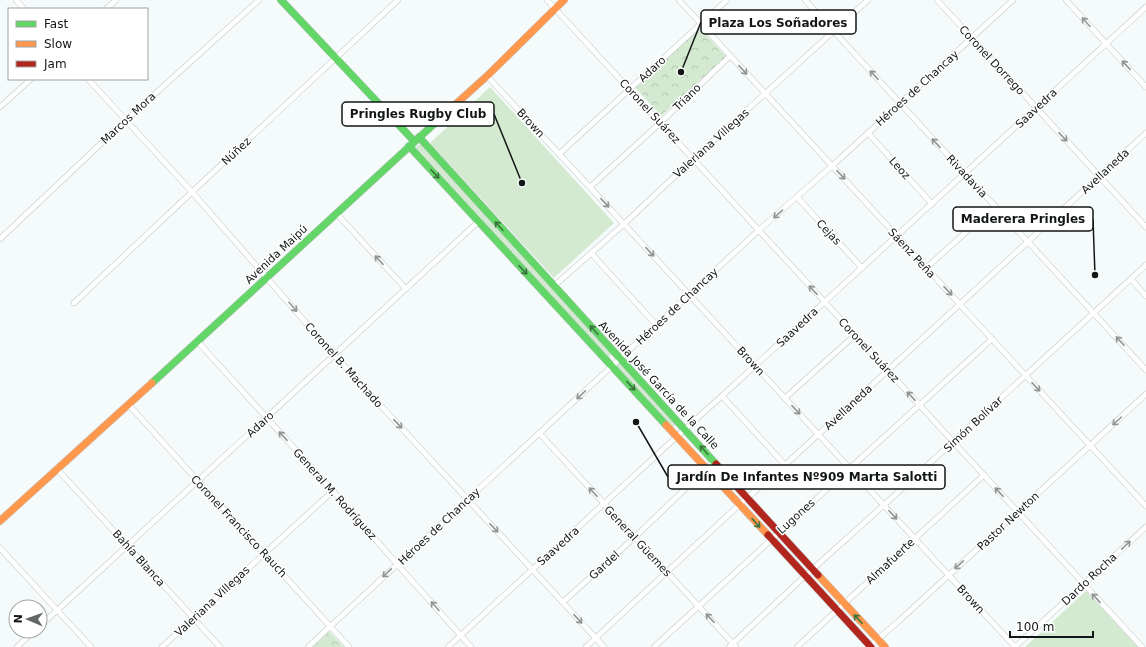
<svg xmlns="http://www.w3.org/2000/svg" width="1146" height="647" font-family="'DejaVu Sans',sans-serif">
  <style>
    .grass { fill: #d3ead1 }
    .park { fill: url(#park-crowns) }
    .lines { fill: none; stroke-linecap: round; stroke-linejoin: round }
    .street-casing { stroke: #c2c6c7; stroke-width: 6 }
    .fast-casing { stroke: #c2c6c7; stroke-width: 8 }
    .slow-casing { stroke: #c2c6c7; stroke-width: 8 }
    .jam-casing { stroke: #c2c6c7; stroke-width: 8 }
    .street { stroke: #fefefe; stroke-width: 5 }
    .fast { stroke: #63d668; stroke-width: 7 }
    .slow { stroke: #ff974d; stroke-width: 7 }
    .jam { stroke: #b3261e; stroke-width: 7 }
    .oneway { stroke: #949696 }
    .oneway2 { stroke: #3b763f }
    .labels { text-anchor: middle; stroke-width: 3; stroke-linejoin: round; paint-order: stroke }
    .street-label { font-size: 11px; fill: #131616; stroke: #fff }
    .leader { fill: none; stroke: #131616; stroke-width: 1.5 }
    .callout-dot { fill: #131616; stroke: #fff; stroke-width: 1.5 }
    .callout { fill: #fff; stroke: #131616; stroke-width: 1.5 }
    .callout-label { font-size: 12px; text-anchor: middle; font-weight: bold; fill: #131616 }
  </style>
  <defs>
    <pattern id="park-crowns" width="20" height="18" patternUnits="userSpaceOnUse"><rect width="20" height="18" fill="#d3ead1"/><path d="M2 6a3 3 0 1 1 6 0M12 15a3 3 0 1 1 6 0" fill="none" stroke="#b4c8b3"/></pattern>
  </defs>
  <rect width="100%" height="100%" fill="#f5fafa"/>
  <!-- grass -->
  <g class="grass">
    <polygon points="490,87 614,223 554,278 430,143"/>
    <polygon points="420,144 612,354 608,358 416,147"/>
    <polygon points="620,363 677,424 673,427 616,366"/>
    <polygon points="1086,591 1138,647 1025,647"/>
  </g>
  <!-- park -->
  <g class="park">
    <polygon points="700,28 726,56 661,116 636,88"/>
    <polygon points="329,631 344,647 312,647"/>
  </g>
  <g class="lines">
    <!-- street casing -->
    <g class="street-casing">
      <g id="street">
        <polyline points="16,0 24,9"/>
        <polyline points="547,0 1142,647"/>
        <polyline points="679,0 1146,506"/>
        <polyline points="805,0 1146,370"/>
        <polyline points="937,0 1146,227"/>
        <polyline points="1066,0 1146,87"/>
        <polyline points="106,9 116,0"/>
        <polyline points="487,76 1015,647"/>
        <polyline points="88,79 192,192 334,355 604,647"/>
        <polyline points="0,107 31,79"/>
        <polyline points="868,133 932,204"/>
        <polyline points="559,154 727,0"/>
        <polyline points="590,187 660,123 730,56"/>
        <polyline points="797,197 862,268"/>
        <polyline points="336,213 406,289"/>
        <polyline points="0,239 126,120 259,0"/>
        <polyline points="591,253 657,326"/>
        <polyline points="926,268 995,206"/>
        <polyline points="1131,279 1146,296"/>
        <polyline points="554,286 624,224 693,159 868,0"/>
        <polyline points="74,303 192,192 398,0"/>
        <polyline points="198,342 333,491 397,564 471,647"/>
        <polyline points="722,396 785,465"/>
        <polyline points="785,398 855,335"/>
        <polyline points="128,404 349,647"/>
        <polyline points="540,434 736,647"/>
        <polyline points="57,469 220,647"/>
        <polyline points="0,548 91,647"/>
        <polyline points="563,602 635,537 714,461"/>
        <polyline points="40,626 266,418 479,221"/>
        <polyline points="17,647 34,631"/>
        <polyline points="162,647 333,491"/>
        <polyline points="308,647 759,230 832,166 1013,0"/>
        <polyline points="448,647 685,429 722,396 1146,7"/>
        <polyline points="586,647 739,505 785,465 1146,133"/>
        <polyline points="654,647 771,540 992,339"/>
        <polyline points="729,647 805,576 884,505 1146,265"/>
        <polyline points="797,647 984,475"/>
        <polyline points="869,647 900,620 1146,394"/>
        <polyline points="1015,647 1146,527"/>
      </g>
    </g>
    <!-- fast casing -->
    <g class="fast-casing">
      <g id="fast">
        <polyline points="281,0 414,141"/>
        <polyline points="419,137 716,464"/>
        <polyline points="409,146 666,425"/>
        <polyline points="152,383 447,112"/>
      </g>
    </g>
    <!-- slow casing -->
    <g class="slow-casing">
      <g id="slow">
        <polyline points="447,112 487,76 564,0"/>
        <polyline points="666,425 768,535"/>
        <polyline points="0,521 152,383"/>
        <polyline points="818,575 885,647"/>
      </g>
    </g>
    <!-- jam casing -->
    <g class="jam-casing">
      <g id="jam">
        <polyline points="716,464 818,575"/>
        <polyline points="768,535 871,647"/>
      </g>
    </g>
    <!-- street -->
    <use href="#street" class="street"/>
    <!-- fast -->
    <use href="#fast" class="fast"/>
    <!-- slow -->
    <use href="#slow" class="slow"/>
    <!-- jam -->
    <use href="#jam" class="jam"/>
  </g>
  <!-- one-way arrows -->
  <defs><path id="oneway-shaft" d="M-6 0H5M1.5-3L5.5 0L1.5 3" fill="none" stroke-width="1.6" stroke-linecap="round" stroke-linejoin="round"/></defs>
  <g class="oneway">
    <use href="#oneway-shaft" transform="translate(1086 22) rotate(-132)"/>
    <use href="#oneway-shaft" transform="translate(1126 65) rotate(-133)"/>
    <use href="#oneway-shaft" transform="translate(743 70) rotate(47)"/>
    <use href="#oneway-shaft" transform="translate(874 75) rotate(-133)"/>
    <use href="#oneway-shaft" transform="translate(1063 137) rotate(47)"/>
    <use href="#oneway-shaft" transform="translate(936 143) rotate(-133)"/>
    <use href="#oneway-shaft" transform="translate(841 175) rotate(47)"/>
    <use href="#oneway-shaft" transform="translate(605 203) rotate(47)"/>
    <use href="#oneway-shaft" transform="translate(778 214) rotate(139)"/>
    <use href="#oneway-shaft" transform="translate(650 252) rotate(47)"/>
    <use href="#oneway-shaft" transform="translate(379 260) rotate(-133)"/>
    <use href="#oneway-shaft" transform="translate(813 290) rotate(-133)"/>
    <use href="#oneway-shaft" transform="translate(948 291) rotate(47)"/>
    <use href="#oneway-shaft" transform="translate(293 307) rotate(49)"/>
    <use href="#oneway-shaft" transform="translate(1120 341) rotate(-133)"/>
    <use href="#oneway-shaft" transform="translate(1036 387) rotate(47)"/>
    <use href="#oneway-shaft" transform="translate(581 395) rotate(137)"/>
    <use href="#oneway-shaft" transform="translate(911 396) rotate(-133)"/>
    <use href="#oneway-shaft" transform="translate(796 410) rotate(47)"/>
    <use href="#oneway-shaft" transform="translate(1117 421) rotate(138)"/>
    <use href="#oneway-shaft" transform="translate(398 424) rotate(47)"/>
    <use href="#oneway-shaft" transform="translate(283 436) rotate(-133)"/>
    <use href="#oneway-shaft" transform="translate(593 492) rotate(-133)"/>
    <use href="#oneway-shaft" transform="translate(999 492) rotate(-133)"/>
    <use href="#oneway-shaft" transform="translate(893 515) rotate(47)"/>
    <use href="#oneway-shaft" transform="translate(494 528) rotate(47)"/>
    <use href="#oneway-shaft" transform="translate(1126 545) rotate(-43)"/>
    <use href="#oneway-shaft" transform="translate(959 565) rotate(137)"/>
    <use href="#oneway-shaft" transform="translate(387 573) rotate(137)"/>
    <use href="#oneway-shaft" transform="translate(1096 598) rotate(-133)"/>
    <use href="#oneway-shaft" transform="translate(435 606) rotate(-132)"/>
    <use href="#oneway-shaft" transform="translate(710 618) rotate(-133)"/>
    <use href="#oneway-shaft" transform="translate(578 619) rotate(47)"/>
  </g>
  <g class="oneway2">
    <use href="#oneway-shaft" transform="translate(435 174) rotate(47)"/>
    <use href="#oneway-shaft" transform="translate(499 226) rotate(-132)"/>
    <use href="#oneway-shaft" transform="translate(523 270) rotate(47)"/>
    <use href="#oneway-shaft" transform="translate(594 330) rotate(-132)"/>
    <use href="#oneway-shaft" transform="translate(631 386) rotate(47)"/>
    <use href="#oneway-shaft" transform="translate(704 450) rotate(-132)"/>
    <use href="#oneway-shaft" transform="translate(756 523) rotate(48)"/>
    <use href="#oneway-shaft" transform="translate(858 619) rotate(-134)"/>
  </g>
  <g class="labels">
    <!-- street labels -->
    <g class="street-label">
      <text transform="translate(992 60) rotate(47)" y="4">Coronel Dorrego</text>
      <text transform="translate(652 69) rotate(-43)" y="4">Adaro</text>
      <text transform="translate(917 88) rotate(-42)" y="4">Héroes de Chancay</text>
      <text transform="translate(687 97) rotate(-44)" y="4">Triano</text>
      <text transform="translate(1036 108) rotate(-43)" y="4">Saavedra</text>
      <text transform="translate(650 111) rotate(47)" y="4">Coronel Suárez</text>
      <text transform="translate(128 118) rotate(-43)" y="4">Marcos Mora</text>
      <text transform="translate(531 123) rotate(47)" y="4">Brown</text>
      <text transform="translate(711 143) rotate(-42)" y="4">Valeriana Villegas</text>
      <text transform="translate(236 151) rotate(-43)" y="4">Núñez</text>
      <text transform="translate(900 168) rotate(48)" y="4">Leoz</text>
      <text transform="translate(1105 171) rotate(-43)" y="4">Avellaneda</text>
      <text transform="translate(967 176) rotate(47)" y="4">Rivadavia</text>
      <text transform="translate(829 232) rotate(47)" y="4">Cejas</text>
      <text transform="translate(912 253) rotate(47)" y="4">Sáenz Peña</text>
      <text transform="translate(276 254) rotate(-43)" y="4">Avenida Maipú</text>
      <text transform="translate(677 306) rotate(-43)" y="4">Héroes de Chancay</text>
      <text transform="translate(797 327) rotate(-43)" y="4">Saavedra</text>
      <text transform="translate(869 350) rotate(47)" y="4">Coronel Suárez</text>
      <text transform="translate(751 361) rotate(47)" y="4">Brown</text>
      <text transform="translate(344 365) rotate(48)" y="4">Coronel B. Machado</text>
      <text transform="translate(659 385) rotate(47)" y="4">Avenida José García de la Calle</text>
      <text transform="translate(848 407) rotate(-43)" y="4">Avellaneda</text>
      <text transform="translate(260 424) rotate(-42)" y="4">Adaro</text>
      <text transform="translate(973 424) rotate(-43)" y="4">Simón Bolívar</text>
      <text transform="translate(335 494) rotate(48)" y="4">General M. Rodríguez</text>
      <text transform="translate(796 516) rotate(-42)" y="4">Lugones</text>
      <text transform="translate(1008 521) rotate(-43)" y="4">Pastor Newton</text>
      <text transform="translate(239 526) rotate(47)" y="4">Coronel Francisco Rauch</text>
      <text transform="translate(439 526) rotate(-43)" y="4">Héroes de Chancay</text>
      <text transform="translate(638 541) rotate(47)" y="4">General Güemes</text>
      <text transform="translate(558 546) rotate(-42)" y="4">Saavedra</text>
      <text transform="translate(139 558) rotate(48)" y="4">Bahía Blanca</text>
      <text transform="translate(890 561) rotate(-43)" y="4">Almafuerte</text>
      <text transform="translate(604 565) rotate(-42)" y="4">Gardel</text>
      <text transform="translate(1089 579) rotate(-43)" y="4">Dardo Rocha</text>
      <text transform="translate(971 599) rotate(47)" y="4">Brown</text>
      <text transform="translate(212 601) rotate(-43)" y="4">Valeriana Villegas</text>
    </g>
  </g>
  <!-- callouts -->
  <path class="leader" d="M681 72L701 22M522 183L494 114M1095 275L1093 219M636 422L668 477"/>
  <g class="callout-dot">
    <circle cx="681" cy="72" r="4"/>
    <circle cx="522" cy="183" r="4"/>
    <circle cx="1095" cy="275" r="4"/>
    <circle cx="636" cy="422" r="4"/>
  </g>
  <g class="callout">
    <rect x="701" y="10" width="155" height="24" rx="4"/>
    <rect x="342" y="102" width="152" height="24" rx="4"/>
    <rect x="953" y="207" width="140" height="24" rx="4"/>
    <rect x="668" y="465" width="277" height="24" rx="4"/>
  </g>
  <g class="callout-label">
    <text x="778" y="27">Plaza Los Soñadores</text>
    <text x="418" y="118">Pringles Rugby Club</text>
    <text x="1023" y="223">Maderera Pringles</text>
    <text x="807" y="481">Jardín De Infantes Nº909 Marta Salotti</text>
  </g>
  <!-- legend -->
  <rect x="8" y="8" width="140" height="72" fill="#ffffff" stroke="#a1a2a2"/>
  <rect x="16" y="21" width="20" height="6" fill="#63d668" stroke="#a1a2a2"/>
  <text x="44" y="28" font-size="12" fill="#131616">Fast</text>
  <rect x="16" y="41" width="20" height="6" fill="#ff974d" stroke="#a1a2a2"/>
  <text x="44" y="48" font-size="12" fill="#131616">Slow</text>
  <rect x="16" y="61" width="20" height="6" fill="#b3261e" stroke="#a1a2a2"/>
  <text x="44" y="68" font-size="12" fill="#131616">Jam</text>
  <!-- north arrow -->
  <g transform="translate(28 619) rotate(272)"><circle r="19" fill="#ffffff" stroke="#a1a2a2"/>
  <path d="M0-3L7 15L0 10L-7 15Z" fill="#626666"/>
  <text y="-6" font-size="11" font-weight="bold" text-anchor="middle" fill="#131616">N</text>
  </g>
  <!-- scale -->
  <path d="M1010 631v6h83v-6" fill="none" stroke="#131616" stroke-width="2"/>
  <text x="1016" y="631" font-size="12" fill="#131616" stroke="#ffffff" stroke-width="3" paint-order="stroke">100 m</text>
</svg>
